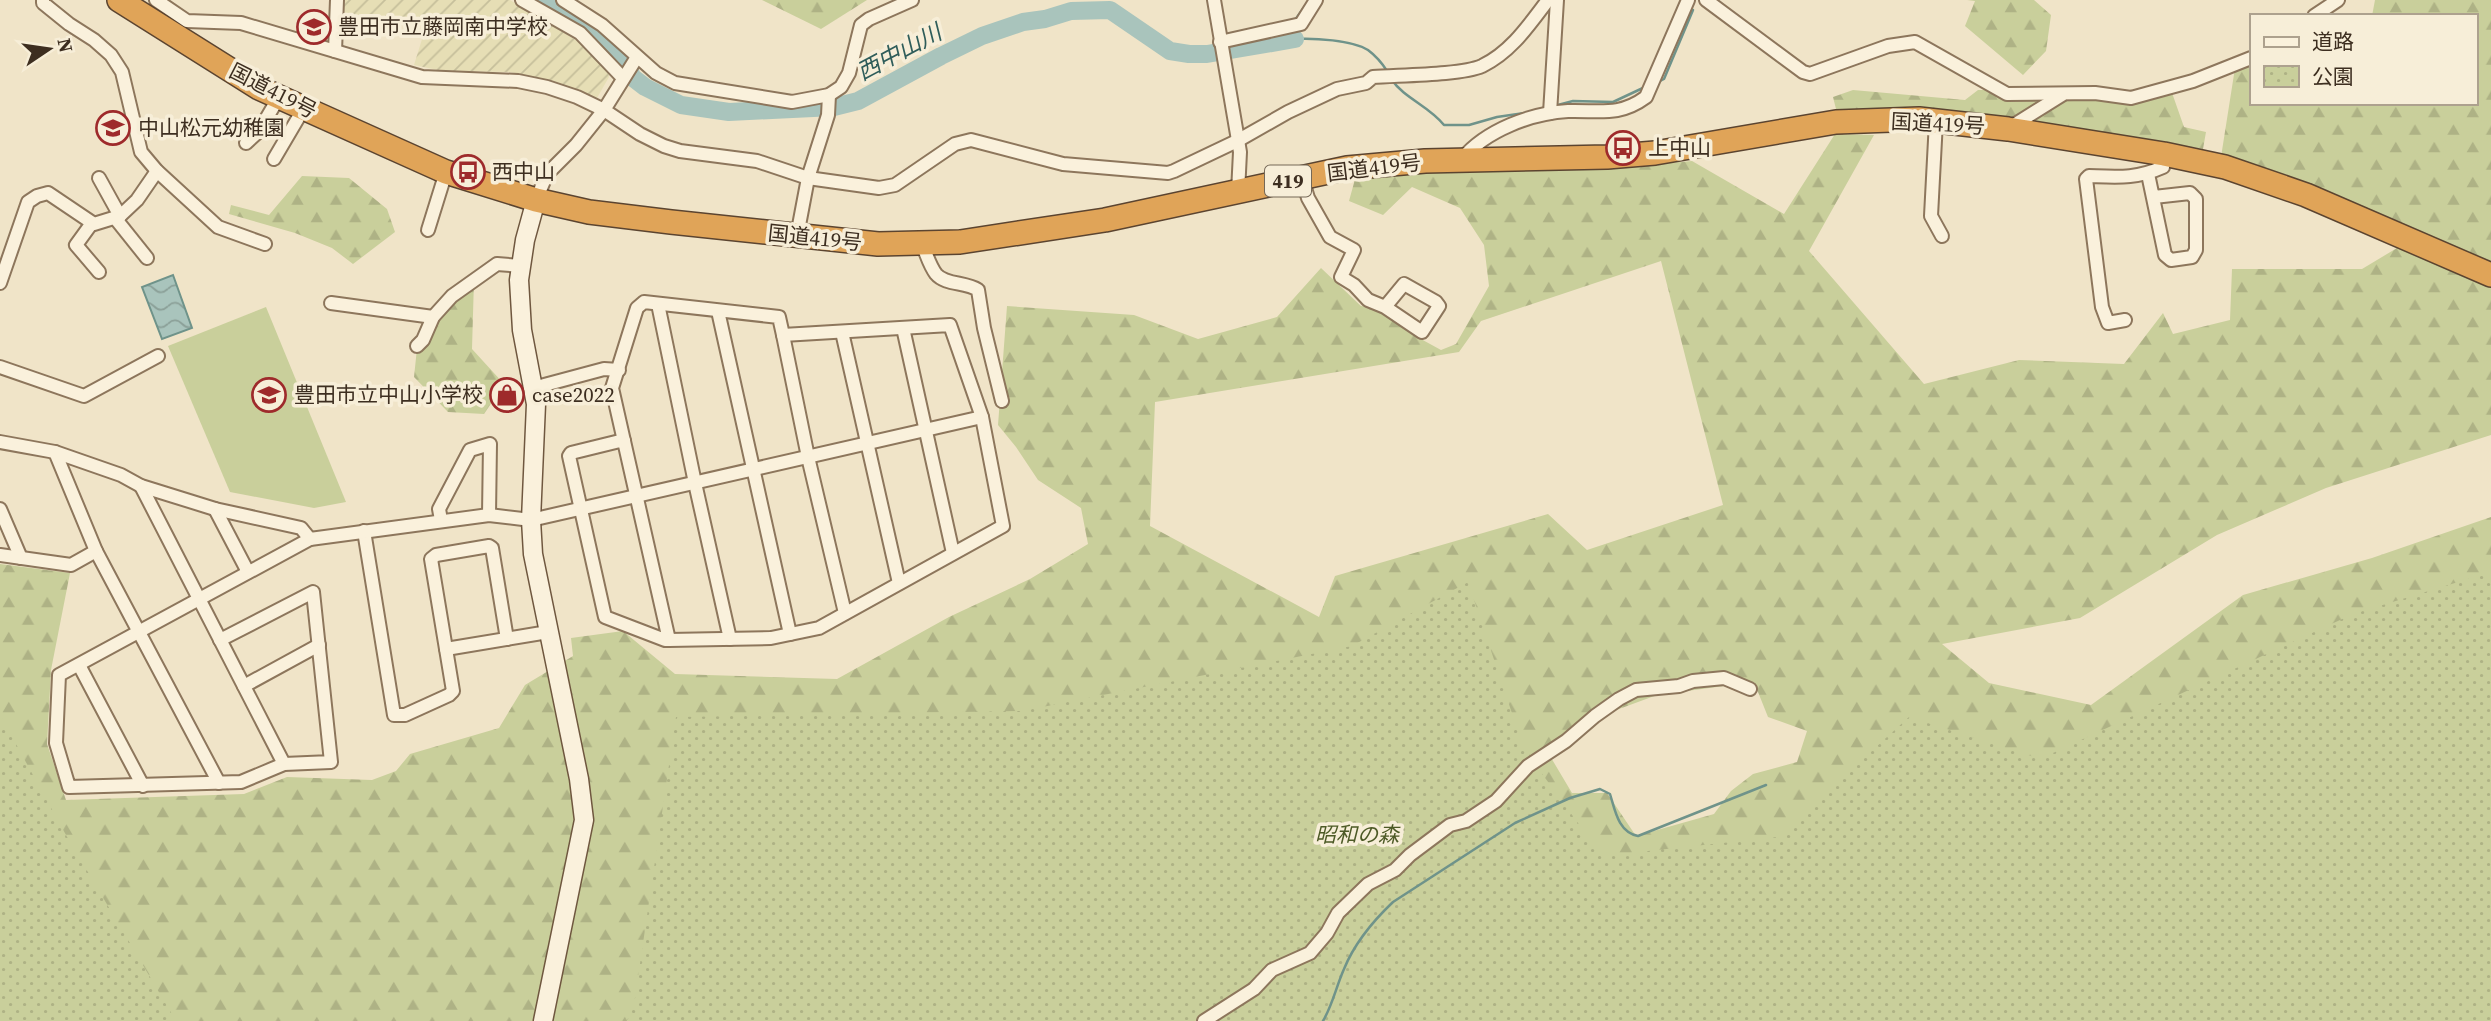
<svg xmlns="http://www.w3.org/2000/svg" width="2491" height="1021" font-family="'Source Serif 4','Noto Sans JP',serif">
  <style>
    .farmland { fill: url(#farmland-furrows) }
    .green { fill: #c9cf9b }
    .forest { fill: url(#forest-firs); fill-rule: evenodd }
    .park { fill: url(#park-dots) }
    .water { fill: url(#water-waves); stroke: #6f938a; stroke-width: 2 }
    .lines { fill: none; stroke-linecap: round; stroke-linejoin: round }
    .stream { stroke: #6f938a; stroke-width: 2.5 }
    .river { stroke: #a9c4bc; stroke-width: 18 }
    .street-casing { stroke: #8d765c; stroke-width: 16 }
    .secondary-casing { stroke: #6f573f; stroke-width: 21 }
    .highway-casing { stroke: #5b4430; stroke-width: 26 }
    .street { stroke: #faf1dc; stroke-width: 12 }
    .secondary { stroke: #faf1dc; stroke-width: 18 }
    .highway { stroke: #e0a458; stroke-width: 23 }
    .labels { text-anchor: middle; stroke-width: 7; stroke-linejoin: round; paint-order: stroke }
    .shield { fill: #f7eed8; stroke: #756857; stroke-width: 2 }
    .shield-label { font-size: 19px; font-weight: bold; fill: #3d2e20 }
    .poi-label { font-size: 21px; fill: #3d2e20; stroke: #f7eed8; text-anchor: start }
    .street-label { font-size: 21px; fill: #3d2e20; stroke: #f7eed8 }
    .park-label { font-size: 21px; font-style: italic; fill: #4d5a26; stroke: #f7eed8 }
    .water-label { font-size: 23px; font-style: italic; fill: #2f5d5a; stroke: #f7eed8 }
  </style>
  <defs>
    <pattern id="farmland-furrows" width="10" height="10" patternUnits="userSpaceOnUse" patternTransform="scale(1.75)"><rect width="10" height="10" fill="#e6deb5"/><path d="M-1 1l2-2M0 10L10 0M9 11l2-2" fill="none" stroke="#c6bf9b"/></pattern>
    <pattern id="forest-firs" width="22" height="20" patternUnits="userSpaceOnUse" patternTransform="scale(1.75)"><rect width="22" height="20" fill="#c9cf9b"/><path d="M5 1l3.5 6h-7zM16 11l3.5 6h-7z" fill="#aeb285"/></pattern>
    <pattern id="park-dots" width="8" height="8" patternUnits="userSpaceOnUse" patternTransform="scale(1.75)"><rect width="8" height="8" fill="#c9cf9b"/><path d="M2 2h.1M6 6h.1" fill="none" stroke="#aeb285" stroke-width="1.8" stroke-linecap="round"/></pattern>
    <pattern id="water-waves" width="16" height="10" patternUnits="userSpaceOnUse" patternTransform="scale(1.75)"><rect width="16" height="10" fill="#a9c4bc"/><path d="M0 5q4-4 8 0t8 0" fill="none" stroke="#8ba098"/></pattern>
  </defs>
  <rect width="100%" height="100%" fill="#f0e4c8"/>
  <!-- farmland -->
  <polygon class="farmland" points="344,0 510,0 579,42 608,69 609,77 597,98 511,72 443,71 414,65 427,23 343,27"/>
  <!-- green -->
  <polygon class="green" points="266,307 346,502 314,508 230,492 168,346"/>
  <!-- forest -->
  <g class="forest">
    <polygon points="762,0 867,0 821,29"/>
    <polygon points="1967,0 2034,0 2051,15 2046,51 2023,75 1965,26 1975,1"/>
    <polygon points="2375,0 2491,0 2491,262 2355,206 2221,157 2235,68 2251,59 2251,103 2475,103 2475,16 2372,16"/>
    <polygon points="1853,90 1965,100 1978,90 2171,90 2184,127 2206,132 2203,149 1970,112 1836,109 1833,97"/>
    <path d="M1835 134 1874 135 1809 251 1924 384 2019 360 2124 364 2163 313 2173 334 2230 320 2232 269H2362L2412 239 2491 286V435L2326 488 2217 535 2080 618 1942 644 1989 683 2091 705 2243 595 2372 558 2491 517V957L2339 1021H0V564L70 573 51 670 47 744 66 800 244 794 287 777 372 780 396 771 410 754 499 728 525 685 573 656 571 638 623 631 675 674 837 679 949 617 1030 579 1088 544 1081 508 1038 480 1016 447 998 425 1007 306 1134 315 1198 339 1277 317 1321 268 1361 306 1377 307 1410 333 1441 350 1456 344 1489 286 1484 245 1460 208 1412 187 1383 215 1349 201 1357 172 1625 167 1692 161 1784 214ZM1661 261 1723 505 1587 550 1548 514 1335 576 1319 617 1150 526 1155 402 1459 352 1481 321ZM1754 682 1768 717 1807 731 1797 762 1753 774 1731 791 1714 814 1636 836 1607 793H1572L1550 756 1600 716 1657 695Z"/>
    <polygon points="302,176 349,178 387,209 395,232 353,264 332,248 295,233 229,214 231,205 269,215"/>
    <polygon points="467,278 474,280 472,349 504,384 484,414 448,412 414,377 418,339 443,313"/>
  </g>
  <!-- park -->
  <g class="park">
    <polygon points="2491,572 2491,1021 627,1021 635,998 676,717 1022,711 1352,646 1468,582 1524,749 1602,856 1777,837 1909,717 2040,759 2353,614"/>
    <polygon points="0,715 66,835 176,1021 0,1021"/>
  </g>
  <!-- water -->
  <polygon class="water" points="173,275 192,328 162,339 142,287"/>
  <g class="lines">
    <!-- stream -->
    <g class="stream">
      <polyline points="1295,20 1305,6"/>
      <path d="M1295 30V39C1314 38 1352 40 1368 50 1376 56 1382 63 1387 71"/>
      <path d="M1392 80C1404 98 1429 106 1444 125H1469L1497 117 1531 112"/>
      <polyline points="1658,82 1664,79 1693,10"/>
      <polyline points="1554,106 1573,101 1613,102 1645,87"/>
      <path d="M1323 1021C1333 1004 1336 987 1344 969 1355 942 1373 921 1393 902L1515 823 1570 798 1600 789 1610 794C1615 810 1618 832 1638 836L1766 785"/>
    </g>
    <!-- river -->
    <polyline class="river" points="546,0 609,45 627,62 632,77 645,87 681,105 729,112 834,107 858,101 941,56 982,36 1023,22 1045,19 1071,11 1110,10 1170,51 1189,54 1207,54 1295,39"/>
    <!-- street casing -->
    <g class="street-casing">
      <g id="street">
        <polyline points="43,0 43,3 69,24 94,40 111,55 122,72 141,152 157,171 218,227 265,244"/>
        <path d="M156 0 187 21 241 23 422 77 518 81 547 87 577 97 604 110 640 134 664 146 680 151 757 161 808 178 879 188 895 185 955 144 971 140 1063 164 1168 173 1174 171 1237 141 1288 112 1337 89 1366 83 1373 77C1399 75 1462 75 1482 66 1511 52 1529 25 1548 0"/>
        <polyline points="522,0 580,33 623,78"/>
        <polyline points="563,0 602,25 656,73 675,83 792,102 829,95 841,87 849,73 861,25 869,19 912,0"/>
        <polyline points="1214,0 1240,152 1238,192"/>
        <polyline points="1706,0 1803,72 1810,74 1888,46 1915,42 2007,94 2095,93 2131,98 2193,81 2251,58"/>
        <polyline points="2314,16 2338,0"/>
        <polyline points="1220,42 1301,24 1316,0"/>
        <polyline points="335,51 337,0"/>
        <polyline points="1550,113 1557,0"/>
        <polyline points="1936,121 1931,216 1942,236"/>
        <polyline points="2009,128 2062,95"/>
        <polyline points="246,143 259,131 279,97"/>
        <polyline points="274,159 304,108"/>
        <path d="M1462 159C1486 130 1532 113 1568 111 1599 110 1619 117 1646 97L1688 0"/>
        <polyline points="2148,174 2165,255 2171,260 2192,257 2196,250 2196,199 2190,193 2154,197"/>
        <polyline points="99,178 120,216"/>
        <polyline points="1302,178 1308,198 1330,237 1354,250 1341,277 1354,285 1368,300 1385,307 1404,284 1436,302 1439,306 1422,332 1385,307"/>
        <polyline points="536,200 547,174 576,145 604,110 637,57"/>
        <polyline points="115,218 147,258"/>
        <polyline points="92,223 76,245 99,272"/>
        <polyline points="428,230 446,172"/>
        <polyline points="797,236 808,178 828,115 829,95"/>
        <path d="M921 242C926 252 929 265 936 274 945 285 966 282 978 290L984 328 1002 401"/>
        <polyline points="0,283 28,202 37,196 48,193 94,224 120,216 137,200 157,171"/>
        <polyline points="331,303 433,317"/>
        <polyline points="658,304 695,483 730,639"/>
        <polyline points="718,311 790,634"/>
        <path d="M2125 320 2108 323 2102 307 2086 179 2089 176C2118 177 2136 179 2163 167L2164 154"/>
        <polyline points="903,328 953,553"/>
        <polyline points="842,332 899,583"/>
        <polyline points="783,335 808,457 845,613"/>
        <polyline points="417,346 423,340 433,317 452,296 497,264 521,266"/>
        <polyline points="0,367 84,396 158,356"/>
        <polyline points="533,388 604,369 619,370"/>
        <polyline points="624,440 571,453 569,456 605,617 665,640 669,640 771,638 819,628 1003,526 982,417 950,325 783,335 779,317 644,302 637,308 612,388 669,640"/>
        <polyline points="0,442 55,452 121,475 141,486 215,509 301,528 310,539"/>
        <polyline points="55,452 96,551 219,783"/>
        <polyline points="141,486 284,764"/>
        <polyline points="0,509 21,558"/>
        <polyline points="215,509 248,572"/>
        <polyline points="441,520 439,509 470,450 490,444 489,515"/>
        <polyline points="364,531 394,715 405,715 449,695 453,691 431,559 436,555 489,546 492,548 507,639"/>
        <polyline points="0,555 71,565 96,551"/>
        <polyline points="220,640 313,592 331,762 284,764 241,782 69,787 56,743 59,675 310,539 489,515 531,520 982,417"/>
        <polyline points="446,649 548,632"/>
        <polyline points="79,665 143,786"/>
        <polyline points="244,686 319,645"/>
        <polyline points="1204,1021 1254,989 1272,970 1310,953 1327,933 1338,913 1368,884 1395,870 1410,855 1450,825 1466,821 1496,801 1528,766 1566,741 1595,716 1619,699 1636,690 1679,686 1693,681 1724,678 1750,689"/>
      </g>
    </g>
    <!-- secondary casing -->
    <g class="secondary-casing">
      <polyline id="secondary" points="536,200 525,240 519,280 522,330 536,404 531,520 533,554 579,779 584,820 543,1021"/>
    </g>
    <!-- highway casing -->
    <g class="highway-casing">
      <polyline id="highway" points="119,0 259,88 446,172 536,200 589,212 671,222 878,244 960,242 1105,220 1347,168 1425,161 1607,157 1655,153 1836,122 1919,119 2008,129 2164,154 2225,167 2306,195 2491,275"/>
    </g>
    <!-- street -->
    <use href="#street" class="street"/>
    <!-- secondary -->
    <use href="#secondary" class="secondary"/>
    <!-- highway -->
    <use href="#highway" class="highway"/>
  </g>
  <!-- icons -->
  <defs>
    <g id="school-ring" transform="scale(1.75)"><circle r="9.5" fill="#f7eed8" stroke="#9e2a2b" stroke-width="1.5"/><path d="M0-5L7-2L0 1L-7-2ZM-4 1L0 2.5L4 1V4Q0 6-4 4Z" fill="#9e2a2b"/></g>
    <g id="bus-ring" transform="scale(1.75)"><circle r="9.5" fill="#f7eed8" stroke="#9e2a2b" stroke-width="1.5"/><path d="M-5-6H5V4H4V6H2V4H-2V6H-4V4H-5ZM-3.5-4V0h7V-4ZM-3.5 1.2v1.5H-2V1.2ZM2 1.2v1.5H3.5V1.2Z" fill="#9e2a2b"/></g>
    <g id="shop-ring" transform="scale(1.75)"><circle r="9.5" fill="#f7eed8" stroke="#9e2a2b" stroke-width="1.5"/><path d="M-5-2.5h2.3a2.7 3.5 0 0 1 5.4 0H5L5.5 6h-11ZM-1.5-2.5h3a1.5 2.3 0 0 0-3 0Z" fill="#9e2a2b"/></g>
  </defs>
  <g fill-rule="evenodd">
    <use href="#school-ring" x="314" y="27"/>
    <use href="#school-ring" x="113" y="128"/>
    <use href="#bus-ring" x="1623" y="148"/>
    <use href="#bus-ring" x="468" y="172"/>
    <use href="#school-ring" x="269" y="395"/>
    <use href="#shop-ring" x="507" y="395"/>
  </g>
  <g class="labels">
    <!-- shield labels -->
    <rect class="shield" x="1265" y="165.5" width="46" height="31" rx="5"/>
    <g class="shield-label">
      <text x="1288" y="188">419</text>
    </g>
    <!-- poi labels -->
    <g class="poi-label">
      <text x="338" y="34">豊田市立藤岡南中学校</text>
      <text x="138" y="135">中山松元幼稚園</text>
      <text x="1648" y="155">上中山</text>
      <text x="492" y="179">西中山</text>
      <text x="294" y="402">豊田市立中山小学校</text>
      <text x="532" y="402">case2022</text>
    </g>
    <!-- street labels -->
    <g class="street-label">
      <text transform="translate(273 91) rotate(27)" y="7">国道419号</text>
      <text transform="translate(1938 124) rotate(3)" y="7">国道419号</text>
      <text transform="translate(1374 168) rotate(-7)" y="7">国道419号</text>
      <text transform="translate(815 238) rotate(6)" y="7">国道419号</text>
    </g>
    <!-- park labels -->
    <g class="park-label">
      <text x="1357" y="842">昭和の森</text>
    </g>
    <!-- water labels -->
    <g class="water-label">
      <text transform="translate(899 52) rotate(-28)" y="8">西中山川</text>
    </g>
  </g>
  <!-- legend -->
  <rect x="2250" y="14" width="228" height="91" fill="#f7eed8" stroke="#ada18e" stroke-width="2"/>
  <rect x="2264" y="37" width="35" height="10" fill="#faf1dc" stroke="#ada18e" stroke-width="2"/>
  <text x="2312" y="49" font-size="21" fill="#3d2e20">道路</text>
  <rect x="2264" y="66" width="35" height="21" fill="url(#park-dots)" stroke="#ada18e" stroke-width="2"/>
  <text x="2312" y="84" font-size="21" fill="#3d2e20">公園</text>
  <!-- north arrow -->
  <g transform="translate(49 49) rotate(77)" stroke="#f7eed8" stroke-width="5" paint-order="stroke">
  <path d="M0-5L12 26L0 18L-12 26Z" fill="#3d2e20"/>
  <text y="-10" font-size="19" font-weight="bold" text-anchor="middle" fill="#3d2e20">N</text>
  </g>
</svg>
